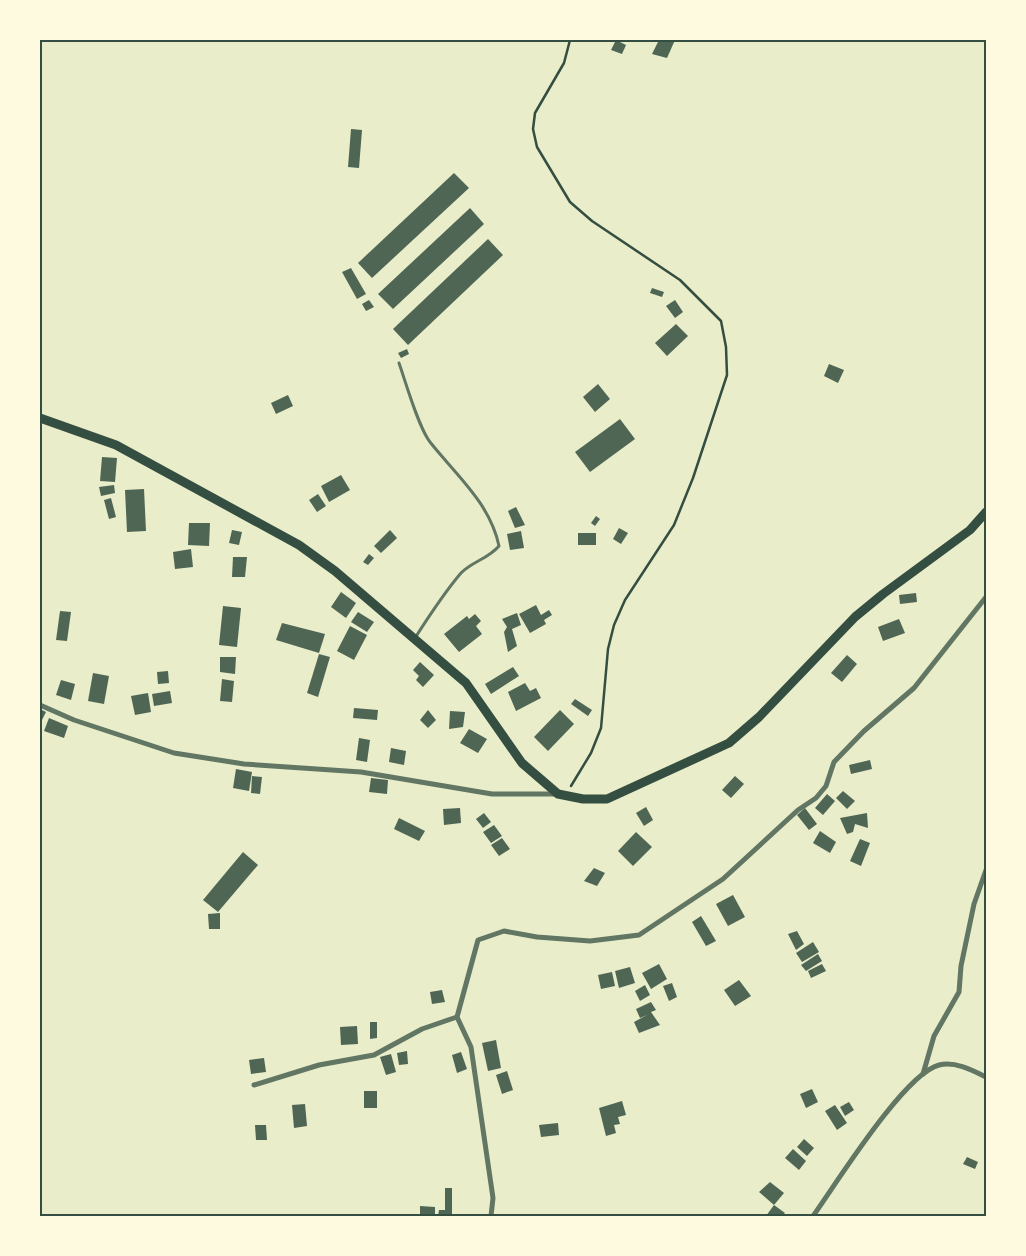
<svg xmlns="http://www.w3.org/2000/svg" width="1026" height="1256" font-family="'Varela Round',sans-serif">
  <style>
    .building { fill: #4f6655 }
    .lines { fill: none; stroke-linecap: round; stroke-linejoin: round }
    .path { stroke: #344e41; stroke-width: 2.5 }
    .service { stroke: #617663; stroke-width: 3 }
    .minor { stroke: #617663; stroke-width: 5 }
    .secondary { stroke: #344e41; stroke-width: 9 }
    .neatline { fill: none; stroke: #344e41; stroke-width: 2 }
  </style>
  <rect width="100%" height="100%" fill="#e9edc9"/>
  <!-- building -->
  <g class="building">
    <polygon points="616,40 626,45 622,54 611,50"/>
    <polygon points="659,40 675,40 667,58 652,54"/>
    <polygon points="351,129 362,130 359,168 348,167"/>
    <polygon points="454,173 469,188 372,278 358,263"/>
    <polygon points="470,208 484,224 393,309 378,294"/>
    <polygon points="488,239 503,255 408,345 393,329"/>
    <polygon points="351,268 366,294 357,299 342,272"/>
    <polygon points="652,288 664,292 662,297 650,293"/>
    <polygon points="369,300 374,307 366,311 362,304"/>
    <polygon points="675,300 683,312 675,318 666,306"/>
    <polygon points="676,324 688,336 667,356 655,343"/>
    <polygon points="407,349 409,354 401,358 398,353"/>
    <polygon points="829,364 844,370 838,383 824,376"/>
    <polygon points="598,384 610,399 595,412 583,397"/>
    <polygon points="288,395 293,406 276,414 271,403"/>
    <polygon points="620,419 635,439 590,472 575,452"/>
    <polygon points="102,457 117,458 115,482 100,481"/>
    <polygon points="341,475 350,490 329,502 321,486"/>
    <polygon points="114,485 115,493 101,496 99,487"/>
    <polygon points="144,489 146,531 127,532 125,490"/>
    <polygon points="318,494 326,506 317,512 309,500"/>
    <polygon points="111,498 116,517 109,519 104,500"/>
    <polygon points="516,507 525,525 515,528 508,511"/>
    <polygon points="596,516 600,519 595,526 591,523"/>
    <polygon points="189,523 210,523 209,546 188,545"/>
    <polygon points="619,528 628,533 621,544 613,539"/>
    <polygon points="232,530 242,532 239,545 229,543"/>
    <polygon points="390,530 397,538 381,553 374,546"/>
    <polygon points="521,531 524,548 510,550 507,534"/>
    <rect x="578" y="533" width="18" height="12"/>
    <polygon points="191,549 193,567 175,569 173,552"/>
    <polygon points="369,554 374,558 368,565 363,562"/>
    <polygon points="233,557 247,557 245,577 232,577"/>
    <polygon points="341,592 356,603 346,618 331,607"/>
    <polygon points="916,593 917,602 900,604 899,595"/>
    <polygon points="536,605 541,615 549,610 552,615 544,620 546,624 530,633 519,614"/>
    <polygon points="223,606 241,608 237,647 219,645"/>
    <polygon points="60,611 71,612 67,641 56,640"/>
    <polygon points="358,612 374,622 367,632 351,622"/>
    <polygon points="517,613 521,625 512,629 517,646 508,652 504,632 507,627 502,619"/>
    <polygon points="475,614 481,621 476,626 482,634 459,652 444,634 467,616 469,619"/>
    <polygon points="899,619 905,633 883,641 878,627"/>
    <polygon points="282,623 325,634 319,653 276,640"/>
    <polygon points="350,626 367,635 354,660 337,651"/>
    <polygon points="319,654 330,657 318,697 307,693"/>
    <polygon points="847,655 857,664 842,682 831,673"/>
    <polygon points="220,657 236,657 235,674 220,672"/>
    <polygon points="420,662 434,675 423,687 416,680 419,676 413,670"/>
    <polygon points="513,667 519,676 491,694 485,684"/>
    <polygon points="168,671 169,683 158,684 157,672"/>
    <polygon points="93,673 109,676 104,704 88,701"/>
    <polygon points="222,679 234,681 232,702 220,701"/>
    <polygon points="61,680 75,684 71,700 56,695"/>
    <polygon points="525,683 530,691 536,688 541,698 516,711 508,692"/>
    <polygon points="170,691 172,703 154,706 152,694"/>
    <polygon points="148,693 151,712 135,715 131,696"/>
    <polygon points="575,699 592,710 588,716 571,704"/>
    <polygon points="354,708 378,710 377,720 353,718"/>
    <polygon points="40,709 46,712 40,724"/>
    <polygon points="428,710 436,720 428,728 420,720"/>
    <polygon points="560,710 574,724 548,751 534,737"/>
    <polygon points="450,711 465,712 463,727 449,729"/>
    <polygon points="49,718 68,726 64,738 44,731"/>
    <polygon points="469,729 487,739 478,753 460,743"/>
    <polygon points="359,738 370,740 367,762 356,760"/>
    <polygon points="391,748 406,751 404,765 389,762"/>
    <polygon points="870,760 872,769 851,774 849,765"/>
    <polygon points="236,769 252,772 249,791 233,788"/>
    <polygon points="252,776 262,777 260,794 251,793"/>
    <polygon points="735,776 744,784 731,798 722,790"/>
    <polygon points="371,778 388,780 387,794 369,792"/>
    <polygon points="843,791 855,801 847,809 836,798"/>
    <polygon points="827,794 835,801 823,815 815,808"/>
    <polygon points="646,807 653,820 644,826 636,813"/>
    <polygon points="460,808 461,823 444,825 443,809"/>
    <polygon points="805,808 817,824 809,830 797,815"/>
    <polygon points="484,813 491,822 483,828 476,819"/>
    <polygon points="867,813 868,828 855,824 853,832 847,834 840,818"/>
    <polygon points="399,818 425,831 419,841 394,829"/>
    <polygon points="494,825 502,836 491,843 483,832"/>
    <polygon points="820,831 836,842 830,853 813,843"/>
    <polygon points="636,832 652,847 633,866 618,851"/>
    <polygon points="502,838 510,849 499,856 491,845"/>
    <polygon points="860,839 870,843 861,866 850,861"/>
    <polygon points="243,852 258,865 218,912 203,900"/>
    <polygon points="594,868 605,873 597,886 584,881"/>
    <polygon points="733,895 745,917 728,926 716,904"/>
    <polygon points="220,913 220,929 209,929 208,914"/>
    <polygon points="701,916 716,941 706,946 692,922"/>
    <polygon points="797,931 804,944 796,950 788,934"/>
    <polygon points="813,942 819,952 802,962 796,953"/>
    <polygon points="818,954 822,961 806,971 801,965"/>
    <polygon points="659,964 667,979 651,989 642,973"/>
    <polygon points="822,964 826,971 811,978 808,971"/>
    <polygon points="630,967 635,983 619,988 615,971"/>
    <polygon points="612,972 615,986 601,989 598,975"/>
    <polygon points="739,980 751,996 735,1006 724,990"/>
    <polygon points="672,983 677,997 669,1001 663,986"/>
    <polygon points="645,985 650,995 640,1001 635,991"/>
    <polygon points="442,990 445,1002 432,1004 430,992"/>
    <polygon points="651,1002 656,1010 651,1012 660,1025 639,1033 634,1022 647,1015 640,1018 636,1009"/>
    <polygon points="370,1022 377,1022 377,1038 370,1039"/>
    <polygon points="357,1026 358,1044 341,1045 340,1027"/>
    <polygon points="496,1040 501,1068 488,1071 482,1043"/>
    <polygon points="407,1051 408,1064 399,1065 397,1053"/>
    <polygon points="461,1052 467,1069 457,1073 452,1055"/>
    <polygon points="391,1054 396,1072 386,1075 380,1057"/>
    <polygon points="264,1058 266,1072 251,1074 249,1060"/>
    <polygon points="507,1071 513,1090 502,1094 496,1075"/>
    <polygon points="812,1089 818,1102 806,1108 800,1094"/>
    <rect x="364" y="1091" width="13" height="17"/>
    <polygon points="622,1101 626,1115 618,1117 620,1124 614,1125 616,1133 606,1136 599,1108"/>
    <polygon points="849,1102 854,1110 845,1116 840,1107"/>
    <polygon points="305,1104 307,1126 294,1128 292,1105"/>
    <polygon points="835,1105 847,1123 837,1130 825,1111"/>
    <polygon points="558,1123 559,1135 541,1137 539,1125"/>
    <polygon points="255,1125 266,1125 267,1140 256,1140"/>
    <polygon points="804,1139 814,1148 807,1156 797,1147"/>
    <polygon points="793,1149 806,1161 799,1170 785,1158"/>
    <polygon points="967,1157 978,1162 975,1169 963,1164"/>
    <polygon points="770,1182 784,1193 774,1205 759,1192"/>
    <polygon points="445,1188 452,1188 452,1216 438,1216 439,1210 445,1210"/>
    <polygon points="774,1205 785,1213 782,1216 766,1216"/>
    <polygon points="420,1206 435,1207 435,1216 420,1216"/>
  </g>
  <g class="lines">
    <!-- path -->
    <polyline class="path" points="570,40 564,63 535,113 533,129 537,147 570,202 592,221 680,280 721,321 726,347 727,375 693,478 674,525 625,600 614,625 608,649 601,728 591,753 571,786"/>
    <!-- service -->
    <path class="service" d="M399 363C406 383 418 426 430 442 456 475 490 503 499 546 488 559 473 561 461 573 444 593 429 616 415 638"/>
    <!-- minor -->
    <g class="minor">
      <polyline points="40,705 74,720 174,753 244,764 361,772 492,794 558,794"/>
      <polyline points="923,1074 934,1036 959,992 961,966 974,904 986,870"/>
      <polyline points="254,1085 319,1065 374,1055 422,1029 457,1017"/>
      <polyline points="491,1216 493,1198 471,1047 457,1017 478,940 504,931 537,937 590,941 639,935 723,879 798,810 816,798 826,786 834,762 864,731 914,688 986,597"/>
      <path d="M813 1216C836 1184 904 1074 939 1065 955 1061 972 1070 986 1077"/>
    </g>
    <!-- secondary -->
    <polyline class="secondary" points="40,418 116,445 299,545 335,571 466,683 522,763 558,794 583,799 607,799 729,743 759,717 855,617 883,594 970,530 986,512"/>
  </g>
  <!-- border -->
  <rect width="1026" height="1256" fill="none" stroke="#fefae0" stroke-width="82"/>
  <rect x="41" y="41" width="944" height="1174" class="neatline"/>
</svg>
